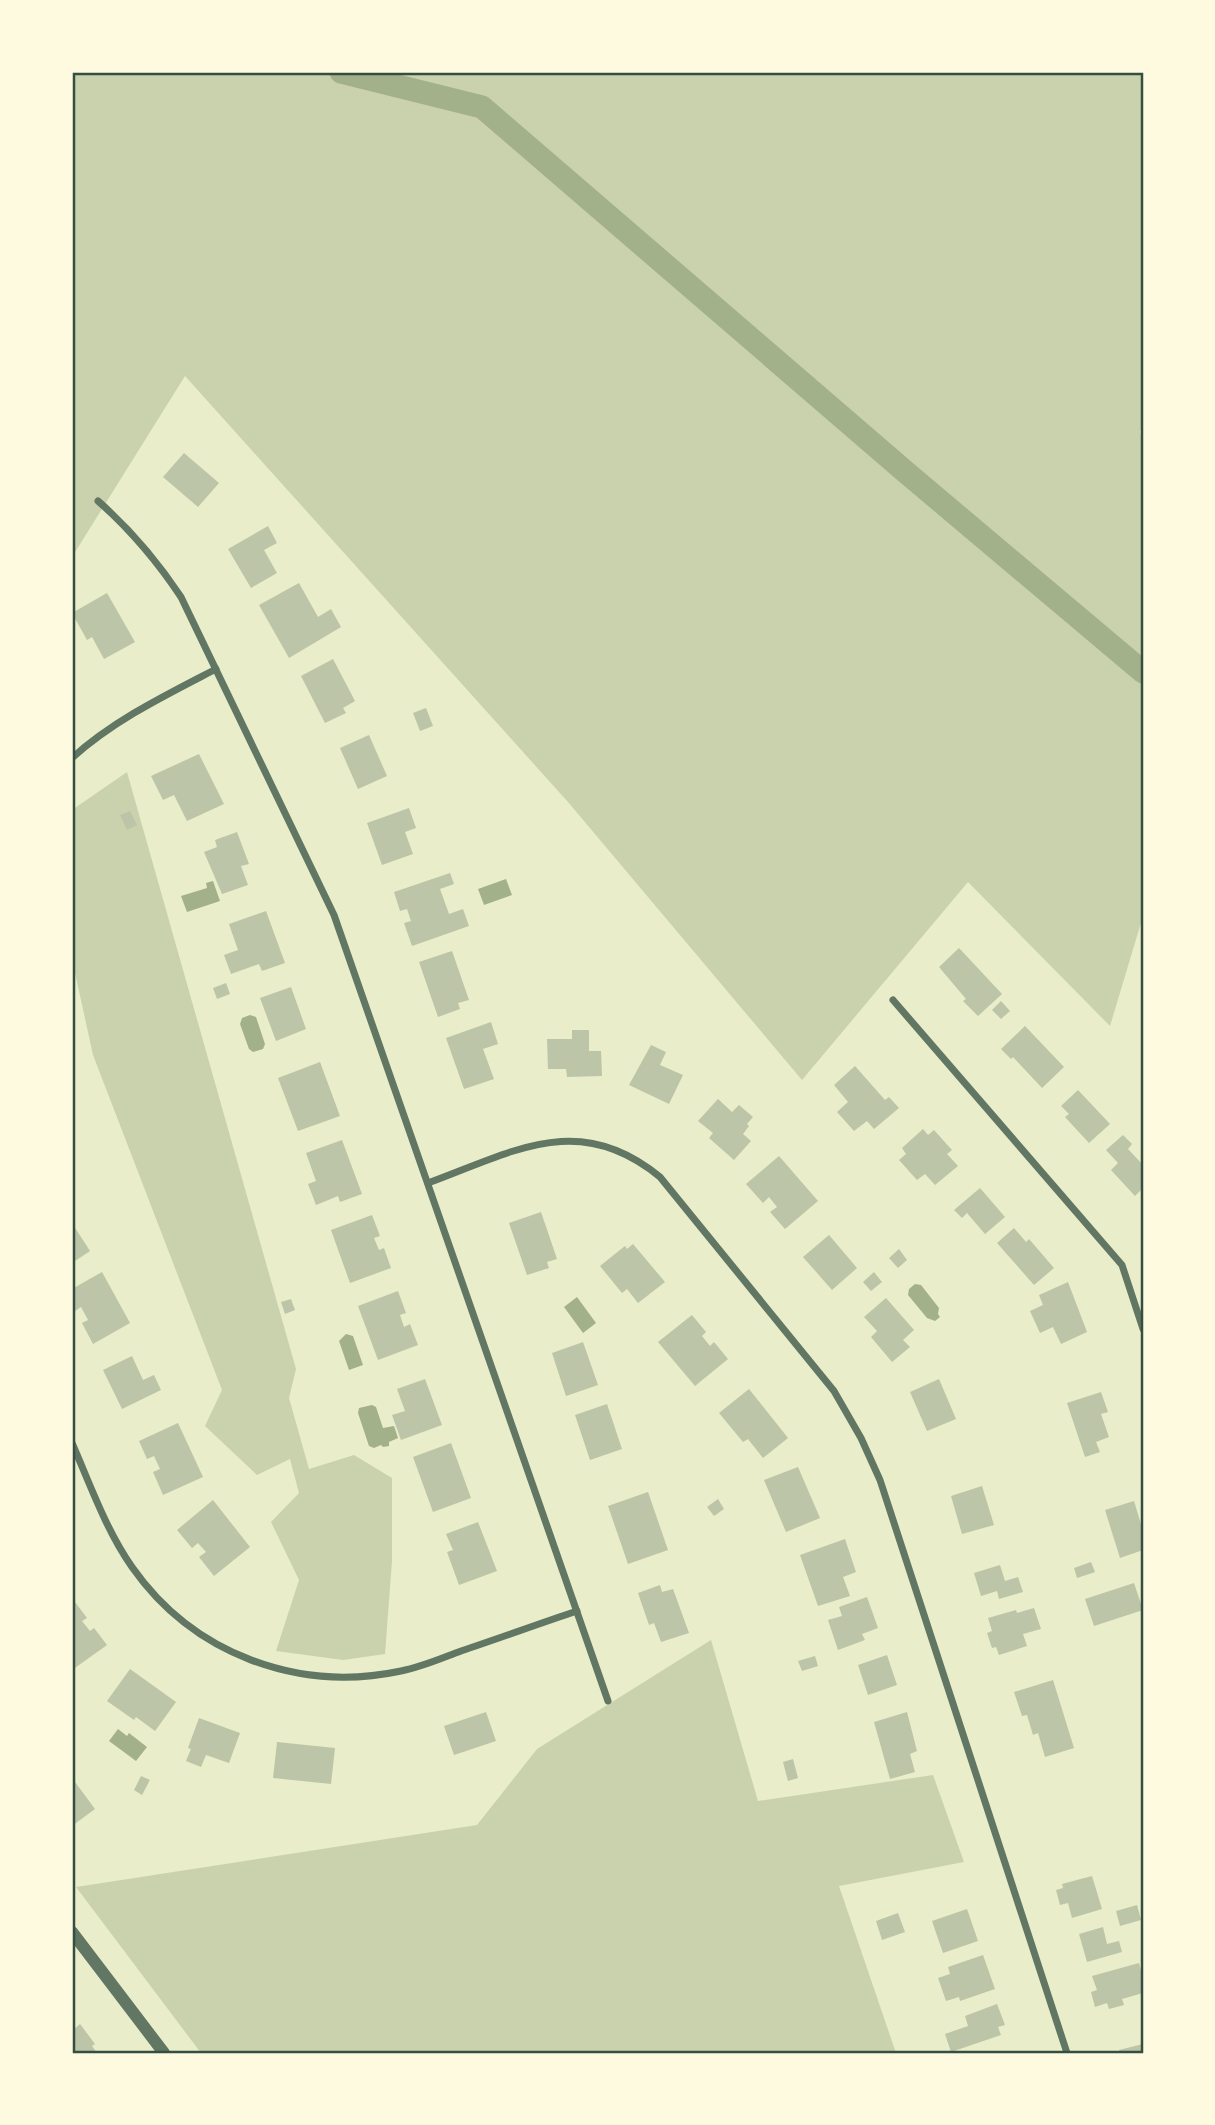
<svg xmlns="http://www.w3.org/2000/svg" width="1215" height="2125" font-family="'Roboto Condensed',sans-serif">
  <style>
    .green { fill: #cad2ad }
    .water { fill: #a3b18a }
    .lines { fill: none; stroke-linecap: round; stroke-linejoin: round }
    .canal { stroke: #a3b18a; stroke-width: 23 }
    .building { fill: #bcc5a7 }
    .minor { stroke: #617663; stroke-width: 7 }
    .tertiary { stroke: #617663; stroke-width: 12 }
    .neatline { fill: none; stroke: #344e41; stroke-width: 2.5 }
  </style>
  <rect width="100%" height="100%" fill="#e9edc9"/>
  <!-- green -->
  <g class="green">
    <polygon points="72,72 1143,72 1143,428 1140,431 1143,446 1143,916 1110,1026 968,882 802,1080 568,802 185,376 72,557"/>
    <polygon points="127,772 296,1369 289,1398 309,1469 354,1455 392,1478 392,1561 385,1654 343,1660 276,1651 299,1580 271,1522 299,1493 290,1459 257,1475 205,1426 222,1390 93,1055 72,959 72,810"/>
    <polygon points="711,1640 758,1801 933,1775 964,1862 839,1886 896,2053 201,2053 76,1887 477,1825 537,1749"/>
  </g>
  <!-- water -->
  <g class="water">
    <polygon points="506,879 512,895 484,905 478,889"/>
    <polygon points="213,881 220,901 187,912 181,896 207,888 206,883"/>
    <polygon points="250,1015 256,1017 265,1044 263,1049 253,1052 249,1049 240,1024 242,1018"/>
    <polygon points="915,1284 921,1285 939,1308 938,1314 940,1317 935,1321 927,1318 908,1295 909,1289"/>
    <polygon points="577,1297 596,1323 583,1333 564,1307"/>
    <polygon points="346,1334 353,1336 363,1365 349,1370 339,1341"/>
    <polygon points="372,1405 376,1407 383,1428 394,1426 398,1438 389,1442 389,1446 383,1447 381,1445 374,1448 369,1446 358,1413 359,1408"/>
    <polygon points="118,1729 127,1736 129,1733 147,1747 136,1761 109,1741"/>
  </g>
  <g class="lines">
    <!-- canal -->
    <polyline class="canal" points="341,72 482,107 908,474 1143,672"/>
  </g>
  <!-- building -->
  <g class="building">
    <polygon points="184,453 219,483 198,507 163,477"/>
    <polygon points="268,526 277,543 264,550 277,573 251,588 228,549"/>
    <polygon points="299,583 318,617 331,609 341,627 289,658 259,605"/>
    <polygon points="107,593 135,642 104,659 92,637 87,640 72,613"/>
    <polygon points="333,659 355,701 343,708 346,713 325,723 301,676"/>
    <polygon points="426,708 433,726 420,731 413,713"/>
    <polygon points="369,735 387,776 358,789 340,748"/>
    <polygon points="199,754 224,804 187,821 174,795 163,800 151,776"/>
    <polygon points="409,808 416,828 405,832 413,854 382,865 367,823"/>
    <polygon points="130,811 137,825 127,830 120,815"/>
    <polygon points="237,832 249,864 241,866 248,885 222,894 204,852 217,847 215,840"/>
    <polygon points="450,873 454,884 440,889 449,914 463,909 469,926 412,946 404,923 411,921 407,909 400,911 394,892"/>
    <polygon points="266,911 285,963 262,971 259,964 231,974 224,955 238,950 229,924"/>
    <polygon points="959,948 1002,994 978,1016 963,1001 966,999 939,967"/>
    <polygon points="452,951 469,1000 458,1003 460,1009 438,1017 419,962"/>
    <polygon points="226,983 230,994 217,999 213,988"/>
    <polygon points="291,987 306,1029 276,1041 260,998"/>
    <polygon points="1001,1001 1010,1011 1001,1019 992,1010"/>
    <polygon points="491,1022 498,1044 483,1049 494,1079 464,1089 446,1038"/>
    <polygon points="1025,1026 1064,1067 1042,1088 1013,1057 1011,1059 1001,1049"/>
    <polygon points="572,1030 589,1030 589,1051 601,1051 602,1076 567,1077 566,1069 548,1069 547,1039 572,1039"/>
    <polygon points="651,1045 666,1052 660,1065 683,1075 669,1104 629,1085"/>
    <polygon points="320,1062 340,1116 298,1131 278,1078"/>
    <polygon points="855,1066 885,1100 889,1097 899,1108 874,1129 867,1121 854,1131 837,1112 848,1102 834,1085"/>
    <polygon points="1078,1090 1110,1124 1089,1143 1065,1117 1069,1114 1061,1106"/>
    <polygon points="718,1099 732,1112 739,1105 753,1117 747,1124 749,1126 743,1134 751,1141 734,1160 709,1138 713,1133 698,1121"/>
    <polygon points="923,1129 928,1135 934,1130 952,1150 947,1154 958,1166 935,1185 925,1174 917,1180 899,1160 906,1154 902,1148"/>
    <polygon points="1123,1135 1132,1144 1128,1149 1143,1165 1143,1188 1135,1196 1111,1170 1118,1163 1106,1150"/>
    <polygon points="342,1140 362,1194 340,1202 338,1196 316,1205 308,1184 316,1181 306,1153"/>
    <polygon points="779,1156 818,1201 785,1229 770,1212 777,1207 769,1197 763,1203 746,1184"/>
    <polygon points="980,1188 1005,1217 985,1234 967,1213 962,1218 954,1210"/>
    <polygon points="541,1212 557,1259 547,1262 549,1268 527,1275 509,1223"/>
    <polygon points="372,1215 380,1236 374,1238 379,1250 384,1248 391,1268 350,1283 331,1230"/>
    <polygon points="72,1223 90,1251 72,1263"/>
    <polygon points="1014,1228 1026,1242 1029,1239 1054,1268 1034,1285 997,1243"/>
    <polygon points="829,1235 857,1268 832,1290 803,1257"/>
    <polygon points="633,1244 665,1282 638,1303 627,1289 622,1293 600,1266 625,1246 627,1249"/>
    <polygon points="899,1249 907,1260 898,1268 889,1258"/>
    <polygon points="102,1272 130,1323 93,1344 82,1323 88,1320 81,1307 75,1311 72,1306 72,1289"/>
    <polygon points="874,1272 882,1282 871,1291 863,1282"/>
    <polygon points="1068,1282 1087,1332 1061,1344 1053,1327 1040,1333 1030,1311 1043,1305 1039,1295"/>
    <polygon points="398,1291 406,1313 400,1315 404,1327 410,1324 418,1345 378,1360 358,1306"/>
    <polygon points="886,1298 914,1330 903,1340 910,1347 892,1362 871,1337 877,1331 864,1317"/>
    <polygon points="291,1299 295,1310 285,1314 281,1302"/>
    <polygon points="692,1315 706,1332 702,1336 710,1346 714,1342 728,1359 695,1386 658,1342"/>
    <polygon points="583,1342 598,1385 566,1396 552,1353"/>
    <polygon points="132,1356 143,1380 154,1375 161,1390 122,1409 103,1370"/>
    <polygon points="425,1379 442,1425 401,1440 392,1415 405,1411 397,1389"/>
    <polygon points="939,1379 956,1419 927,1431 910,1392"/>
    <polygon points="749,1389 788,1438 763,1458 748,1439 743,1442 719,1413"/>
    <polygon points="1101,1392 1108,1412 1101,1414 1109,1437 1096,1442 1100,1452 1085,1457 1067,1403"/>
    <polygon points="607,1404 622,1449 590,1460 575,1415"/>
    <polygon points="178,1423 203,1477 163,1495 153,1472 160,1469 154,1456 147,1459 139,1441"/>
    <polygon points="451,1443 471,1498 433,1512 413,1457"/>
    <polygon points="798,1467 820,1518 786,1532 764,1480"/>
    <polygon points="982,1486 994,1525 962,1534 951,1496"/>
    <polygon points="648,1492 668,1550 628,1564 608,1506"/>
    <polygon points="718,1499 724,1509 714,1516 707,1507"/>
    <polygon points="213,1500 250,1547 214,1576 199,1557 206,1552 198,1543 192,1548 177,1530"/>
    <polygon points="1134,1501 1143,1531 1143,1550 1120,1558 1105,1510"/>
    <polygon points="478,1522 497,1571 459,1585 447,1552 453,1550 446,1534"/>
    <polygon points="845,1539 856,1572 843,1577 850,1596 818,1606 800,1555"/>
    <polygon points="1091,1562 1095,1572 1077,1578 1074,1568"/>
    <polygon points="1000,1565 1005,1581 1018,1577 1023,1592 999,1599 997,1591 981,1596 974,1573"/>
    <polygon points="1134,1583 1143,1610 1094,1626 1085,1599"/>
    <polygon points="660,1585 662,1592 673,1589 689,1633 661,1642 654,1623 649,1625 638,1593"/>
    <polygon points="867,1597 878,1628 862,1634 865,1640 838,1650 828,1620 842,1616 839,1607"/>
    <polygon points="72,1598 87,1618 82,1621 90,1631 94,1628 107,1645 72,1670"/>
    <polygon points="1034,1608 1041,1629 1023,1634 1027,1646 999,1655 996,1647 992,1648 987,1633 992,1631 988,1618 1016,1610 1017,1613"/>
    <polygon points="887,1655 897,1685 868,1695 858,1665"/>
    <polygon points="815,1656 818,1666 802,1671 798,1661"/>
    <polygon points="130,1669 176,1702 155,1731 136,1717 134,1720 107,1701"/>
    <polygon points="1053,1680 1074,1748 1045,1757 1038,1733 1033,1735 1027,1715 1022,1716 1014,1692"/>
    <polygon points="486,1712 496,1741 454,1755 444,1726"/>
    <polygon points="907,1712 917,1751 910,1754 915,1772 890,1779 874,1722"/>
    <polygon points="199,1718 240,1733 229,1763 206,1755 201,1767 186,1761 191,1749 188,1748"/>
    <polygon points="277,1742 335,1748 331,1784 273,1778"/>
    <polygon points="793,1759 798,1778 788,1781 783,1762"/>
    <polygon points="141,1776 150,1780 142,1795 134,1790"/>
    <polygon points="72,1778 95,1809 72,1826"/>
    <polygon points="1092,1876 1102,1909 1072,1918 1068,1903 1060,1905 1056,1890 1063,1888 1062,1884"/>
    <polygon points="1137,1905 1141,1920 1120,1926 1116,1911"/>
    <polygon points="967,1909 978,1941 943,1953 932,1921"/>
    <polygon points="898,1913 905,1932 882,1940 876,1921"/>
    <polygon points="1103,1927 1107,1944 1119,1941 1122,1952 1087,1962 1079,1934"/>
    <polygon points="983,1955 995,1989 960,2001 959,1997 946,2001 938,1978 950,1974 948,1967"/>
    <polygon points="1139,1963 1143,1979 1143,1993 1122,1999 1124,2005 1109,2009 1107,2003 1095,2007 1091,1992 1097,1990 1092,1976"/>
    <polygon points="997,2004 1005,2025 998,2027 1001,2035 951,2052 945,2034 968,2026 965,2016"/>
    <polygon points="80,2024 95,2044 92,2046 97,2053 74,2053 72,2050 72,2031"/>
    <polygon points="1143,2044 1143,2053 1120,2053 1119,2050"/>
  </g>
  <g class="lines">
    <!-- minor -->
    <g class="minor">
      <path d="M98 501C131 530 157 561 181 597L334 915 608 1701"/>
      <path d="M72 758C114 720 166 695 216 669"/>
      <polyline points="893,1000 1122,1265 1143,1329"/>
      <path d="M428 1183C513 1152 579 1110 660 1177L834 1391 861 1438 880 1480 1067 2053"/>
      <path d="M72 1443C90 1484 106 1530 132 1567 193 1654 298 1693 401 1671 422 1667 442 1658 461 1651 500 1638 538 1624 577 1611"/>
    </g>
    <!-- tertiary -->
    <polyline class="tertiary" points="72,1932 164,2053"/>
  </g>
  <!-- border -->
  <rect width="1215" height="2125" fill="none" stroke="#fefae0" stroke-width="147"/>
  <rect x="74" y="74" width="1068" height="1978" class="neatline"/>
</svg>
